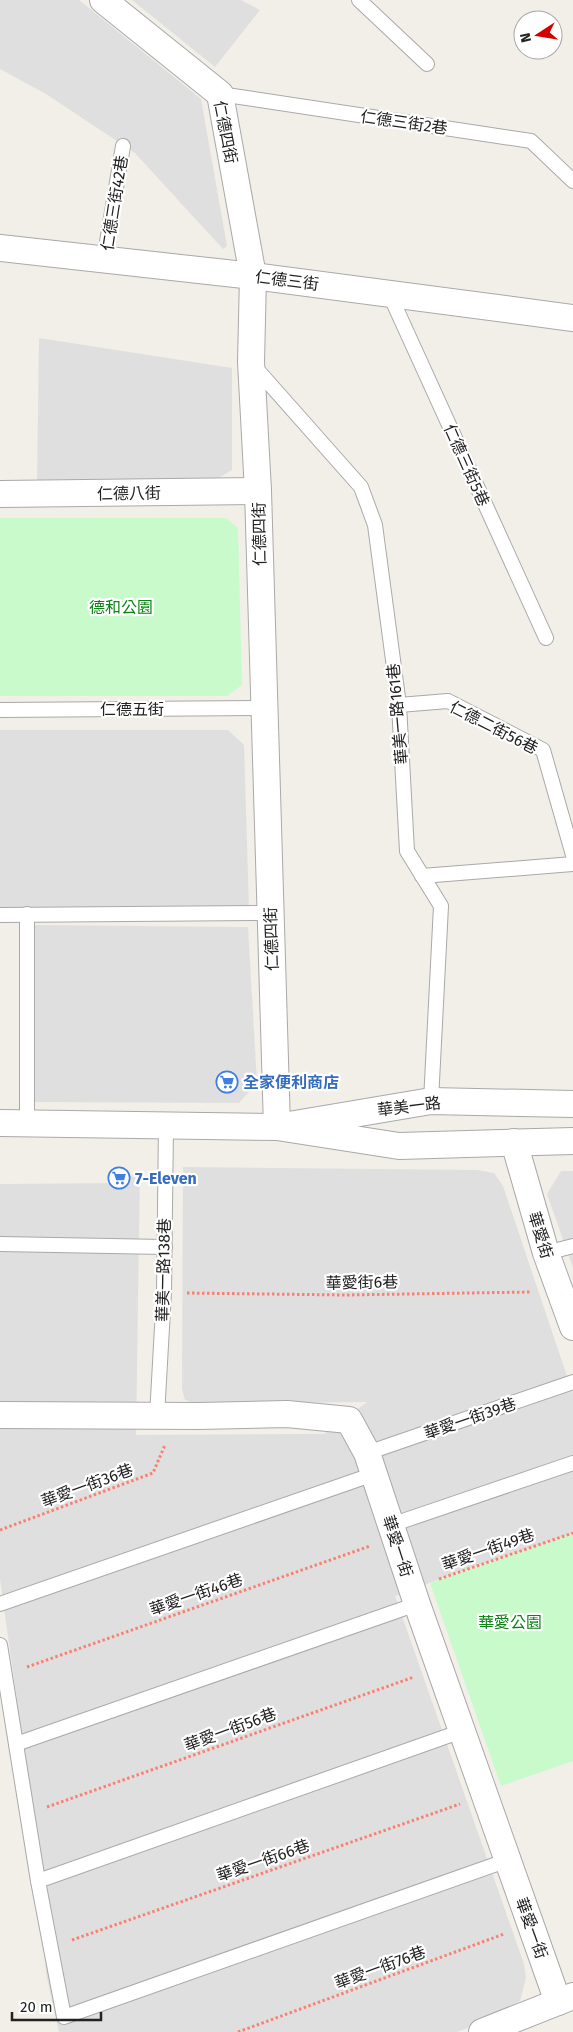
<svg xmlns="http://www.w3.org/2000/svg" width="573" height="2032" font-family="'Fira Sans','Noto Sans TC',sans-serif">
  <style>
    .residential { fill: #e0dfdf }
    .park { fill: #c8facc }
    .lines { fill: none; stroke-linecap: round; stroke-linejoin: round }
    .service-casing { stroke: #a9a9a9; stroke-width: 16 }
    .minor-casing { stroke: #a9a9a9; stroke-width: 28 }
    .path { stroke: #fa8072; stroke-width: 3; stroke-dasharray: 2.5 2.5; stroke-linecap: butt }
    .service { stroke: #fff; stroke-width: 14 }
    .minor { stroke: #fff; stroke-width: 26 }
    .labels { text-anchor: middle; stroke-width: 4.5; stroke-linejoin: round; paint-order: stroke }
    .street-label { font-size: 16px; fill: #222; stroke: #fff }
    .park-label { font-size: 16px; fill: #0c8416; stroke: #fff }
    .shop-label { font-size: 16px; font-weight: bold; fill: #366cbe; stroke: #fff; text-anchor: start }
  </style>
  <rect width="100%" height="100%" fill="#f2efe9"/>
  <!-- residential -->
  <g class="residential">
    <polygon points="0,0 79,0 201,99 227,246 223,249 135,153 46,94 0,69"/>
    <polygon points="132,0 241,0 260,10 215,67"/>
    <polygon points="39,338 232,368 232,470 217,479 37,481"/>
    <polygon points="0,730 228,730 244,745 249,909 0,909"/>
    <polygon points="33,925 248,927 257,1083 239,1103 33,1102"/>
    <polygon points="183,1167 477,1170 494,1173 503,1186 573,1394 573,1534 453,1574 395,1596 524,1964 526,1978 520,2001 491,2019 457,2032 59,2032 46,1974 40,1866 0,1579 0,1184 121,1183 140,1170 136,1435 324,1434 367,1402 195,1404 185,1400 182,1389"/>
    <polygon points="561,1171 573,1171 573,1268 547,1194"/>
  </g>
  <!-- park -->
  <g class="park">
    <polygon points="0,518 226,518 238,528 242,685 227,696 0,696"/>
    <polygon points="573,1534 573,1761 501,1786 430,1583"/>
  </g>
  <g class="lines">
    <!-- service casing -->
    <g class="service-casing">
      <g id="service">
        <polyline points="359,0 427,64"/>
        <polyline points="220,94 531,141 573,181"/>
        <polyline points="104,260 123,146"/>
        <polyline points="389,293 546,638"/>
        <polyline points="253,365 361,487 375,525 399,705 407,851 441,906 431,1101"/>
        <polyline points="399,705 448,701 543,750 573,855"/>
        <polyline points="0,710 264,708"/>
        <polyline points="422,876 573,864"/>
        <polyline points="27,914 27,1123"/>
        <polyline points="0,915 270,913"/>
        <polyline points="0,1244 165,1247"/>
        <polyline points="546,1253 573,1246"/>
        <polyline points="157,1416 164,1292 166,1125"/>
        <polyline points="367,1453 573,1382"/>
        <polyline points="391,1525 573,1463"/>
        <polyline points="0,1604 374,1474"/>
        <polyline points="0,1645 38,1881 64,2017 508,1860"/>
        <polyline points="16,1744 417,1604"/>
        <polyline points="38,1881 462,1731"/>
      </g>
    </g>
    <!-- minor casing -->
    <g class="minor-casing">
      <g id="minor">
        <polyline points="0,248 253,276 573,318"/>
        <polyline points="0,494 258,491"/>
        <polyline points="573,1104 431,1101 277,1127 399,1146 573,1141"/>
        <polyline points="0,1123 277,1127 258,491 251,362 253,276 220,94 103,0"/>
        <polyline points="514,1142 546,1253 573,1327"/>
        <polyline points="0,1415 198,1416 287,1414 349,1420 367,1453 417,1604 558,2002"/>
        <polyline points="482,2032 573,1996"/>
      </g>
    </g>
    <!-- path -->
    <g class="path">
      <polyline points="187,1293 346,1295 530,1292"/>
      <polyline points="0,1530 153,1473 165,1445"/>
      <polyline points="439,1579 573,1533"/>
      <polyline points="27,1667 370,1546"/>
      <polyline points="47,1807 414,1677"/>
      <polyline points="72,1940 460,1804"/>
      <polyline points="238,2032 504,1934"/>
    </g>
    <!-- service -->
    <use href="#service" class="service"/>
    <!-- minor -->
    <use href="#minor" class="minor"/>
  </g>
  <!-- icons -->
  <defs>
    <g id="supermarket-ring" transform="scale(1.125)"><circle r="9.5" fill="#fff" stroke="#3f7fe0" stroke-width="1.5"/><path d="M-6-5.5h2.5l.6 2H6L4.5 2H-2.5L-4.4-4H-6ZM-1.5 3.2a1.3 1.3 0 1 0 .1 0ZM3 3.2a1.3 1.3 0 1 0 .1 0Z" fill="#3f7fe0"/></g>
  </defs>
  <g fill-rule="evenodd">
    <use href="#supermarket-ring" x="227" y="1082"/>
    <use href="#supermarket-ring" x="119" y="1178"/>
  </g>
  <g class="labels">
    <!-- street labels -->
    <g class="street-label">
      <text transform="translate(404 122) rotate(8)" y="6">仁德三街2巷</text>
      <text transform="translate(226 132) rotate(79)" y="6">仁德四街</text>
      <text transform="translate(114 203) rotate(-81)" y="6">仁德三街42巷</text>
      <text transform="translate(287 280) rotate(7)" y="6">仁德三街</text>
      <text transform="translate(467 465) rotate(66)" y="6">仁德三街5巷</text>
      <text transform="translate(129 493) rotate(-1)" y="6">仁德八街</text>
      <text transform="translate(259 534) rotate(-91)" y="6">仁德四街</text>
      <text x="132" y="715">仁德五街</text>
      <text transform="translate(397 714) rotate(-95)" y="6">華美一路161巷</text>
      <text transform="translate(494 727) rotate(27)" y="6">仁德二街56巷</text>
      <text transform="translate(271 939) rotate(-92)" y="6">仁德四街</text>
      <text transform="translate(409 1106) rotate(-7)" y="6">華美一路</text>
      <text transform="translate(541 1235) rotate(73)" y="6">華愛街</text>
      <text transform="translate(163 1270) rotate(-89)" y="6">華美一路138巷</text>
      <text transform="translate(362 1282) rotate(-1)" y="6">華愛街6巷</text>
      <text transform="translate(470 1418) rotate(-19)" y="6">華愛一街39巷</text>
      <text transform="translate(87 1485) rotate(-20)" y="6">華愛一街36巷</text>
      <text transform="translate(398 1546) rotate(72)" y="6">華愛一街</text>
      <text transform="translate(488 1549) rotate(-19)" y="6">華愛一街49巷</text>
      <text transform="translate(196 1594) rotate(-19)" y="6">華愛一街46巷</text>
      <text transform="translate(230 1729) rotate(-20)" y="6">華愛一街56巷</text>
      <text transform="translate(263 1860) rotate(-19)" y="6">華愛一街66巷</text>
      <text transform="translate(532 1928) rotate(70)" y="6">華愛一街</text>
      <text transform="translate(380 1967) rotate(-20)" y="6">華愛一街76巷</text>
    </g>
    <!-- park labels -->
    <g class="park-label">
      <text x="121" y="613">德和公園</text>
      <text x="510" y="1628">華愛公園</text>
    </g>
    <!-- shop labels -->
    <g class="shop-label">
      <text x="243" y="1088">全家便利商店</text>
      <text x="135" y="1184">7-Eleven</text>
    </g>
  </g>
  <!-- north arrow -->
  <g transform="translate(538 35) rotate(258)"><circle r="24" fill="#ffffff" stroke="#a7a7a7"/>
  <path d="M0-4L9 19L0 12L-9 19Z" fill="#d40000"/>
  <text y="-8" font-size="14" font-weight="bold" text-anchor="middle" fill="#222222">N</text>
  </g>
  <!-- scale -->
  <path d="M12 2012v8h89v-8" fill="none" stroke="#222222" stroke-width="2.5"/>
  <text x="20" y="2012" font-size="15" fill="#222222" stroke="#ffffff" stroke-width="4" paint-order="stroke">20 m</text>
</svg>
